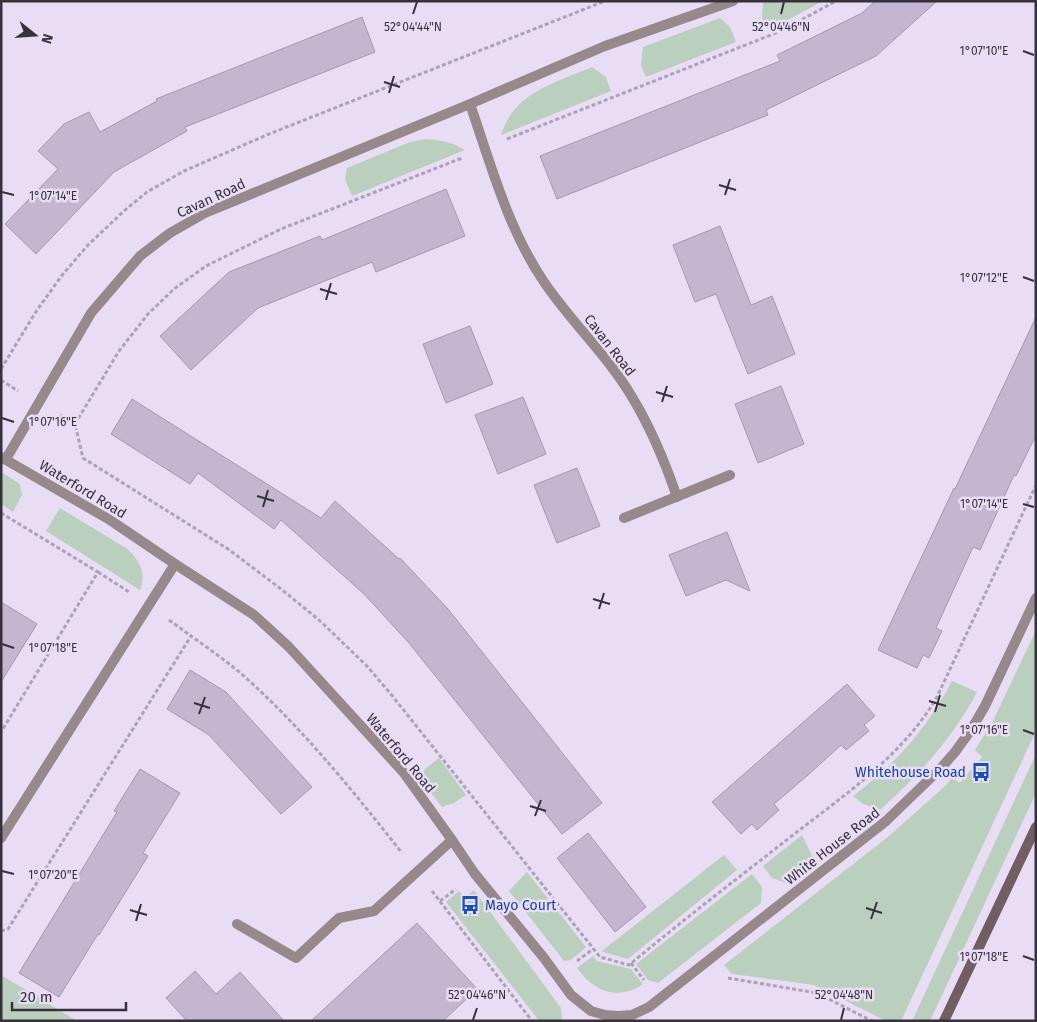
<svg xmlns="http://www.w3.org/2000/svg" width="1037" height="1022" font-family="'Fira Sans',sans-serif">
  <style>
    .green { fill: #bbcfbe }
    .building { fill: #c4b6d1; stroke: #a498af }
    .lines { fill: none; stroke-linecap: round; stroke-linejoin: round }
    .path { stroke: #aca2b6; stroke-width: 3; stroke-dasharray: 4 2.5; stroke-linecap: butt }
    .lane { stroke: #97888b; stroke-width: 10 }
    .street { stroke: #97888b; stroke-width: 10 }
    .secondary { stroke: #725d62; stroke-width: 10 }
    .ticks { fill: none; stroke: #36313a; stroke-width: 2 }
    .labels { text-anchor: middle; stroke-width: 5; stroke-linejoin: round; paint-order: stroke }
    .street-label { font-size: 14px; fill: #36313a; stroke: #e9ddf6 }
    .transit-label { font-size: 14px; fill: #164399; stroke: #e9ddf6; text-anchor: end }
    .ticks-label { font-size: 12px; text-anchor: middle; fill: #36313a; stroke: #e9ddf6; stroke-width: 5; stroke-linejoin: round; paint-order: stroke }
  </style>
  <rect width="100%" height="100%" fill="#e9ddf6"/>
  <!-- green -->
  <g class="green">
    <polygon points="766,1 823,1 786,21 767,29 762,18 763,3"/>
    <polygon points="720,18 730,27 736,42 646,77 641,65 643,47"/>
    <path d="M592 67 606 77 611 91 501 135C514 92 555 83 592 67Z"/>
    <path d="M426 139C442 140 451 142 465 150L352 196 345 180 347 168 410 142Z"/>
    <polygon points="1,472 20,484 22,495 13,512 1,504"/>
    <path d="M60 508 126 548C139 559 147 573 140 590L46 531Z"/>
    <polygon points="1036,630 1036,731 901,1021 886,1021 814,985 732,974 724,965 889,836 944,787 952,778 960,783 982,757 975,750 993,721"/>
    <path d="M952 681 977 692C953 738 918 776 880 810L863 804 853 796C895 765 928 727 952 681Z"/>
    <polygon points="1036,754 1036,793 930,1021 912,1021"/>
    <polygon points="439,758 466,795 454,803 442,807 421,780 425,769"/>
    <polygon points="802,835 815,862 786,883 772,878 763,866"/>
    <polygon points="724,855 737,870 628,959 603,952 602,951"/>
    <polygon points="527,872 586,947 571,960 564,961 509,891"/>
    <polygon points="752,874 762,887 761,903 658,983 648,980 636,964"/>
    <polygon points="474,890 561,1008 562,1021 537,1021 537,1018 446,902 459,891 464,897"/>
    <path d="M593 956 597 961 631 969 643 984C629 995 608 996 594 985 587 981 582 974 577 968Z"/>
    <polygon points="1,975 77,1021 1,1021"/>
  </g>
  <!-- building -->
  <g class="building">
    <polygon points="875,1 937,1 876,56 766,110 768,115 557,199 540,156 780,61 777,55 862,13"/>
    <polygon points="362,17 375,52 185,127 187,131 114,172 36,254 5,224 58,169 38,151 64,124 89,112 100,132 157,101 156,99"/>
    <polygon points="446,189 465,236 376,272 372,262 258,308 191,370 160,336 229,272 320,236 322,240"/>
    <polygon points="720,226 751,305 772,296 795,354 748,374 716,294 695,302 673,245"/>
    <polygon points="1036,317 1036,435 1016,476 1014,475 980,550 973,547 936,628 942,631 929,658 923,655 917,668 878,650 954,488 955,489"/>
    <polygon points="470,326 493,384 446,403 423,344"/>
    <polygon points="781,386 804,444 758,463 735,404"/>
    <polygon points="523,397 546,454 498,474 475,415"/>
    <polygon points="132,399 321,518 335,501 399,559 400,558 448,609 602,803 562,834 409,643 364,594 281,520 274,529 198,473 190,484 111,434"/>
    <polygon points="577,468 600,526 557,543 534,485"/>
    <polygon points="727,532 750,591 726,580 686,596 669,555"/>
    <polygon points="1,602 37,624 1,682"/>
    <polygon points="190,670 226,692 312,787 281,814 209,735 167,709"/>
    <polygon points="847,684 875,716 864,725 869,731 846,750 841,745 808,775 774,804 779,810 757,830 752,824 741,834 712,802"/>
    <polygon points="140,769 180,793 143,853 148,856 99,935 98,934 59,997 19,973 117,812 114,811"/>
    <polygon points="588,833 646,907 615,932 557,858"/>
    <polygon points="417,923 477,989 443,1021 311,1021"/>
    <polygon points="195,971 216,994 240,972 284,1021 187,1021 166,998"/>
  </g>
  <g class="lines">
    <!-- path -->
    <g class="path">
      <polyline points="507,139 781,31 836,1"/>
      <polyline points="1,369 37,310 63,274 88,245 125,210 147,192 184,171 269,134 605,1"/>
      <polyline points="1,380 18,391"/>
      <path d="M60 415 75 424 83 458 228 549 281 589 319 620 366 665 390 693 600 957 629 965C683 920 738 878 793 835 846 794 903 755 937 697L1036 485"/>
      <polyline points="75,424 119,351 148,314 174,289 206,266 281,229 462,158"/>
      <polyline points="1,513 98,572 1,732"/>
      <polyline points="98,572 129,592"/>
      <polyline points="169,620 191,636"/>
      <polyline points="432,891 532,1021"/>
      <polyline points="440,901 456,889"/>
      <path d="M1 931 8 929 191 636C209 649 228 662 245 677 304 730 353 791 402 853"/>
      <polyline points="577,961 593,949"/>
      <polyline points="631,963 644,980"/>
      <polyline points="728,978 817,993 872,1021"/>
    </g>
    <!-- lane -->
    <polyline class="lane" points="237,924 296,958 339,918 374,911 452,840"/>
    <!-- street -->
    <g class="street">
      <path d="M470 104C491 165 508 229 544 282 571 322 608 356 632 397 651 428 665 462 677 497"/>
      <polyline points="1,457 110,520 175,564 254,615 289,647 404,773 452,840 475,874 544,958 571,995 591,1011 605,1015 618,1016 632,1015 649,1007 886,821 941,768 955,752 971,730 985,706 1036,598"/>
      <polyline points="6,459 91,313 140,256 170,233 205,213 470,104 605,46 733,1"/>
      <polyline points="624,518 730,475"/>
      <polyline points="1,838 175,564"/>
    </g>
    <!-- secondary -->
    <polyline class="secondary" points="944,1021 1036,827"/>
  </g>
  <!-- ticks -->
  <path class="ticks" d="M413 14 417 2M781 14 784 2M1023 51 1034 55M384 82 400 87M389 93 394 76M719 185 736 190M2 192 14 195M725 195 730 179M1023 277 1034 281M320 289 337 294M326 300 331 283M656 392 673 397M662 402 667 386M2 418 14 422M257 496 274 501M1023 504 1034 507M263 507 268 490M593 599 610 604M599 609 604 593M2 644 14 648M929 701 946 706M194 703 210 708M935 712 940 695M199 714 205 697M1023 730 1034 734M530 806 546 811M535 816 541 800M2 871 14 874M866 908 882 913M130 910 147 915M871 919 877 902M136 921 141 904M1023 956 1034 960M473 1020 477 1008M841 1020 844 1008"/>
  <!-- icons -->
  <defs>
    <g id="bus-bare" transform="scale(1.5)"><path d="M-5-6H5V4H4V6H2V4H-2V6H-4V4H-5ZM-3.5-4V0h7V-4ZM-3.5 1.2v1.5H-2V1.2ZM2 1.2v1.5H3.5V1.2Z" fill="#1a4fb4" stroke="#e9ddf6" stroke-width="2.5" paint-order="stroke"/></g>
  </defs>
  <g fill-rule="evenodd">
    <use href="#bus-bare" x="981" y="772"/>
    <use href="#bus-bare" x="470" y="905"/>
  </g>
  <g class="labels">
    <!-- street labels -->
    <g class="street-label">
      <text transform="translate(211 198) rotate(-25)" y="5">Cavan Road</text>
      <text transform="translate(610 345) rotate(52)" y="5">Cavan Road</text>
      <text transform="translate(83 489) rotate(31)" y="5">Waterford Road</text>
      <text transform="translate(401 753) rotate(50)" y="5">Waterford Road</text>
      <text transform="translate(832 846) rotate(-38)" y="5">White House Road</text>
    </g>
    <!-- transit labels -->
    <g class="transit-label">
      <text x="966" y="777">Whitehouse Road</text>
      <text x="485" y="910" text-anchor="start">Mayo Court</text>
    </g>
  </g>
  <g class="ticks-label">
    <text x="413" y="31">52°04'44"N</text>
    <text x="781" y="31">52°04'46"N</text>
    <text x="984" y="55">1°07'10"E</text>
    <text x="53" y="200">1°07'14"E</text>
    <text x="984" y="282">1°07'12"E</text>
    <text x="53" y="426">1°07'16"E</text>
    <text x="984" y="508">1°07'14"E</text>
    <text x="53" y="652">1°07'18"E</text>
    <text x="984" y="734">1°07'16"E</text>
    <text x="53" y="879">1°07'20"E</text>
    <text x="984" y="961">1°07'18"E</text>
    <text x="477" y="999">52°04'46"N</text>
    <text x="844" y="999">52°04'48"N</text>
  </g>
  <!-- border -->
  <rect width="1037" height="1022" fill="none" stroke="#36313a" stroke-width="5"/>
  <!-- north arrow -->
  <g transform="translate(35 35) rotate(107)" stroke="#e9ddf6" stroke-width="4" paint-order="stroke">
  <path d="M0-4L9 19L0 12L-9 19Z" fill="#36313a"/>
  <text y="-8" font-size="14" font-weight="bold" text-anchor="middle" fill="#36313a">N</text>
  </g>
  <!-- scale -->
  <path d="M12 1002v8h114v-8" fill="none" stroke="#36313a" stroke-width="2.5"/>
  <text x="20" y="1002" font-size="15" fill="#36313a" stroke="#e9ddf6" stroke-width="4" paint-order="stroke">20 m</text>
</svg>
